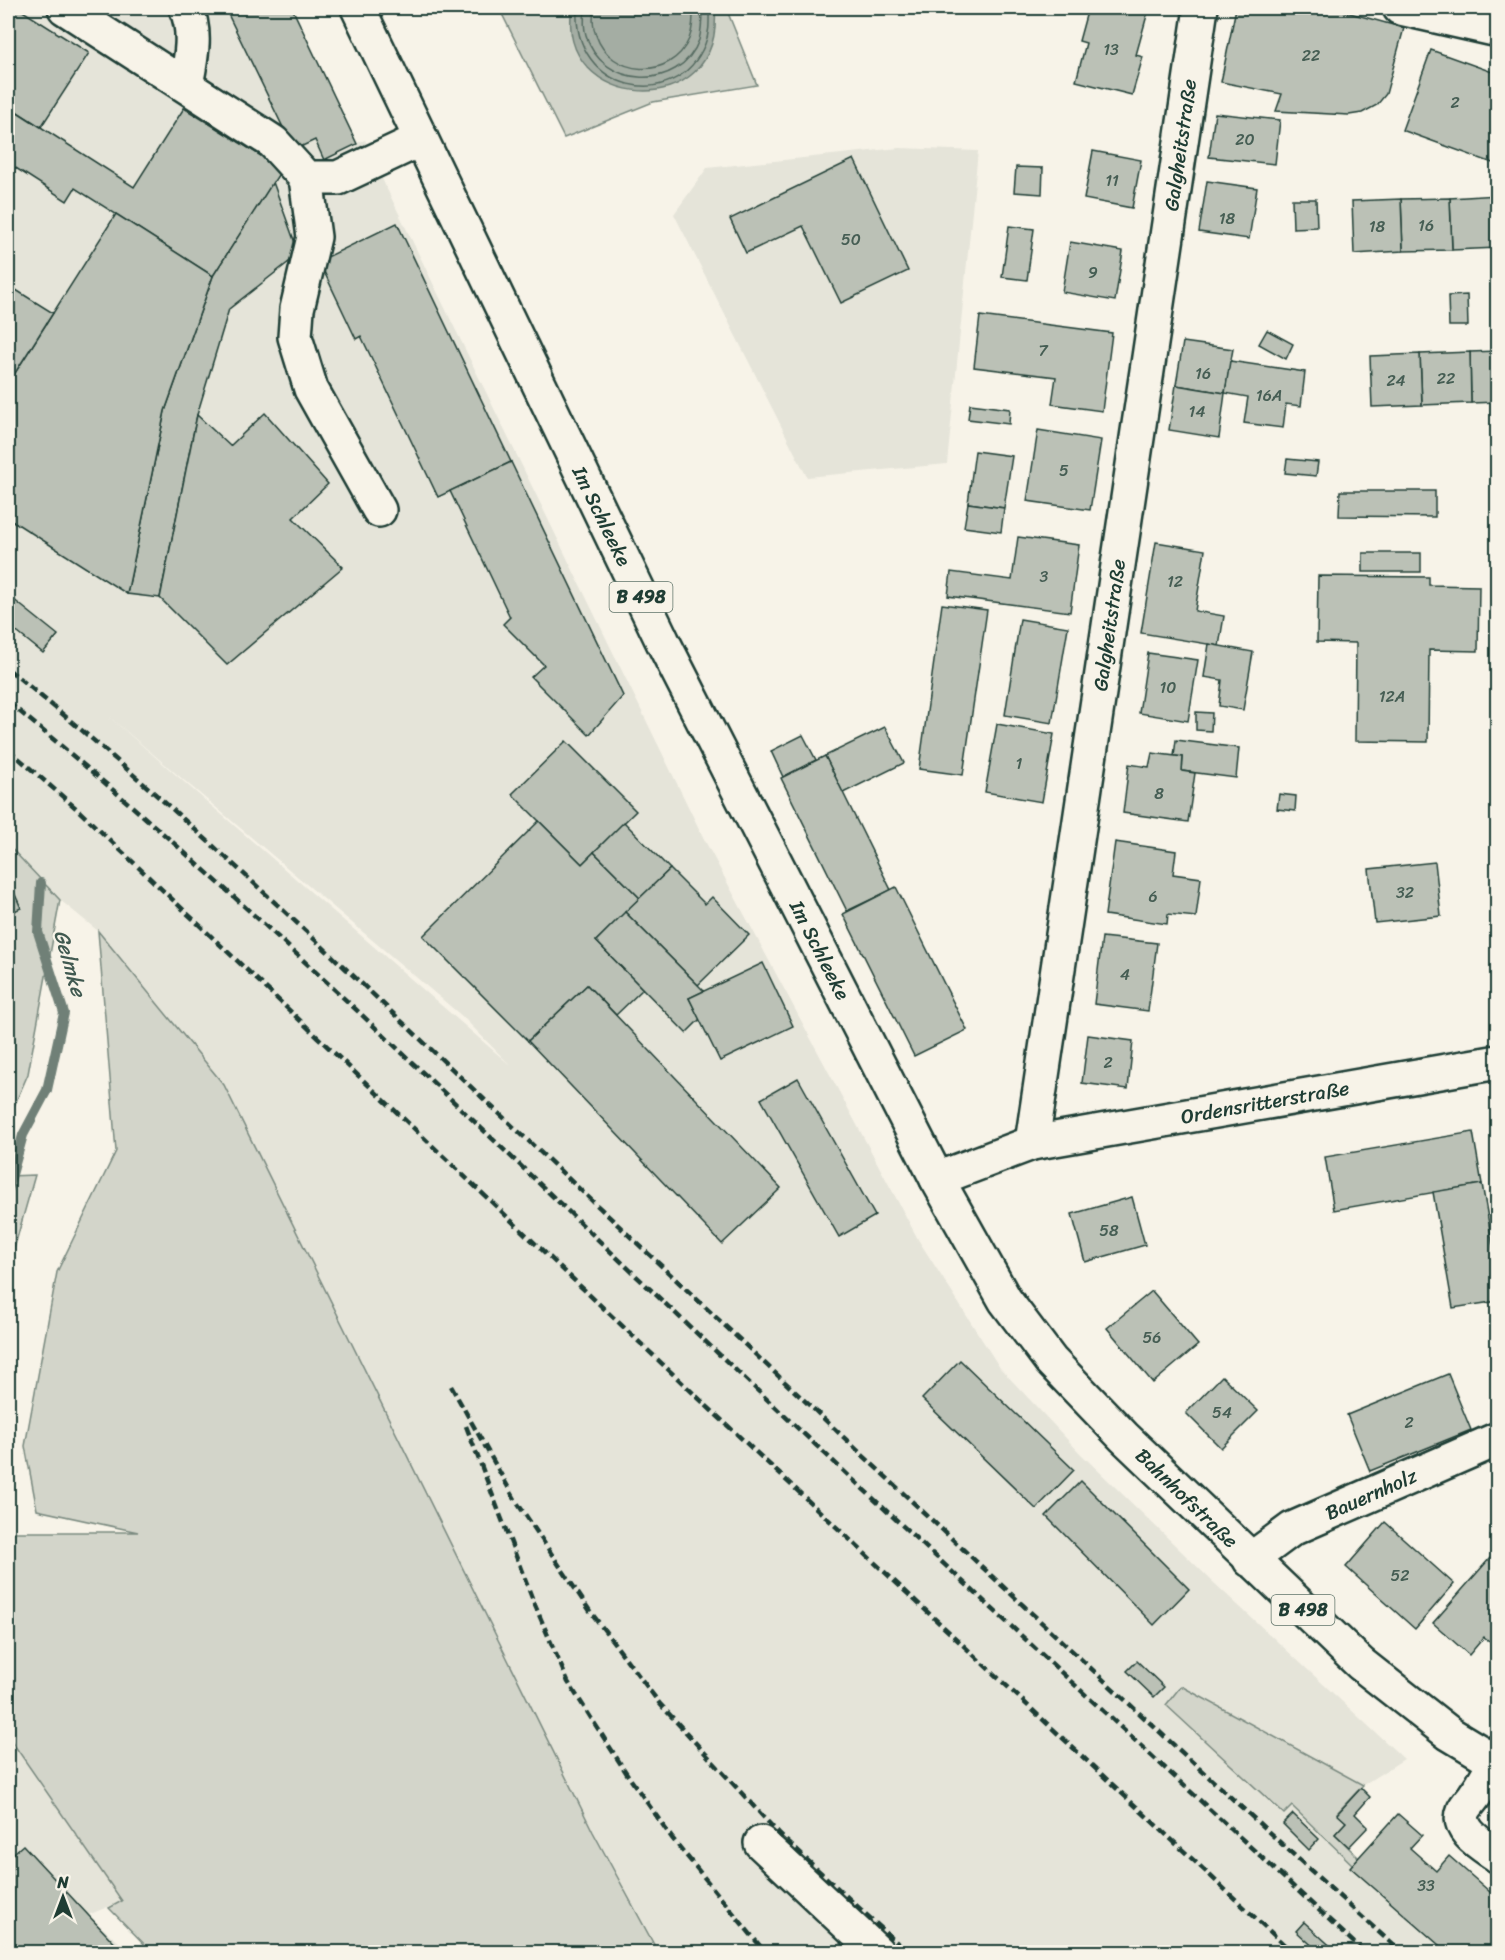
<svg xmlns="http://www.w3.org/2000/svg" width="1505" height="1960" font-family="Sriracha,sans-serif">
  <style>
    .built { fill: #e5e4d9; fill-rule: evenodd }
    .green { fill: #d3d5ca; stroke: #79897f; stroke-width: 1.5 }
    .water { fill: #a4ada3; stroke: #6f8077; stroke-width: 1.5 }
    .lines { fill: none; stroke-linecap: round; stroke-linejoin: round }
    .shore { stroke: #546a60; stroke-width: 1.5 }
    .stream { stroke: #6f8077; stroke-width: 10 }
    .building { fill: #bbc1b6; stroke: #1f3d34; stroke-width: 1.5 }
    .minor-casing { stroke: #1f3d34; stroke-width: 38 }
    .major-casing { stroke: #1f3d34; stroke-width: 38 }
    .minor { stroke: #f7f3e8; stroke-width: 33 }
    .major { stroke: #f7f3e8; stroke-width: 33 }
    .rail { stroke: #1f3d34; stroke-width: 4.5; stroke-dasharray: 9 4.5; stroke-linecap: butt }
    .labels { text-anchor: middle; stroke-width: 4.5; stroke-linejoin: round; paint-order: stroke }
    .number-label { font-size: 16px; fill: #465e54 }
    .shield { fill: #f7f3e8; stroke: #60746a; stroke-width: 1.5 }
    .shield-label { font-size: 18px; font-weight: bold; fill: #1f3d34 }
    .street-label { font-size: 20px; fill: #1f3d34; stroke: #f7f3e8 }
    .water-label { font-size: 21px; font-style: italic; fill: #405950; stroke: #f7f3e8 }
  </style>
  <rect width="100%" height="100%" fill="#f7f3e8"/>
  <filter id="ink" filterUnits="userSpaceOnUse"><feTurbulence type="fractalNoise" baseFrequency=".0167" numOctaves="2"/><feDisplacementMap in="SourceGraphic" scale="12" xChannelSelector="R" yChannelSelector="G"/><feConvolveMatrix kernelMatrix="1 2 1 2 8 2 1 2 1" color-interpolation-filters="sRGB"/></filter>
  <g filter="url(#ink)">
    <!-- built -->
    <g class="built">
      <path d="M8 8H292L357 143 365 140 384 183 705 841 919 1241 1000 1368 1080 1453 1213 1582 1404 1759 1363 1785 1182 1686 1284 1813 1292 1806 1353 1865 1351 1868 1447 1952H658L98 931 60 900 8 845ZM107 715 463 1017 510 1065Z"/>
      <polygon points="899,148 978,151 947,464 807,477 674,214 707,168"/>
      <polygon points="8,1736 122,1901 88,1915 130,1952 8,1952"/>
    </g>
    <!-- green -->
    <g class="green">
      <polygon points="499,8 726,8 757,85 653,102 564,138"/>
      <polygon points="8,845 60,900 28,1074 8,1120"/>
      <polygon points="98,931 224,1085 593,1832 658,1952 152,1952 109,1908 122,1901 8,1736 8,1532 138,1532 37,1510 25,1446 57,1272 116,1151"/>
      <polygon points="35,1175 8,1270 8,1176"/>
      <polygon points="1181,1686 1363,1785 1337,1813 1346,1822 1335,1834 1359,1858 1353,1865 1292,1806 1284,1814 1166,1705"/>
    </g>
    <!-- water -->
    <path class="water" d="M572 8H715C725 126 554 111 572 8Z"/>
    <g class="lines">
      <!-- shore -->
      <g class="shore">
        <path d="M577 8C572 92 676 115 705 44 710 32 709 20 709 8"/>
        <path d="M585 8C584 17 583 26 586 35 601 89 680 92 699 40 702 29 702 18 702 8"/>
        <path d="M594 8C593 17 592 26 596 35 610 77 671 81 689 39 693 29 693 19 693 8"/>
      </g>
      <!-- stream -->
      <polyline class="stream" points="8,1189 23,1135 47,1090 64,1013 38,932 41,883"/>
    </g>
    <!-- building -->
    <g class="building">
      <polygon points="8,8 18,8 89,53 41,127 8,106"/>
      <polygon points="225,8 292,8 357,144 324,160 315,140 294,150"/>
      <polygon points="1088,8 1149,8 1136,55 1143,57 1132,95 1076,81 1086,43 1079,41"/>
      <polygon points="1236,8 1276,8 1308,15 1310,8 1332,8 1404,28 1386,94 1377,105 1362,113 1349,115 1276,111 1282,94 1221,82"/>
      <polygon points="1431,50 1498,74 1498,165 1402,130"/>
      <polygon points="8,106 134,187 184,108 282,169 213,276 75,188 67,201 8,163"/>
      <polygon points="1215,113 1280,120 1275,164 1209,157"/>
      <polygon points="1093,151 1141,160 1132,208 1084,199"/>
      <polygon points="854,159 908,271 841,303 803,226 746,253 730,219"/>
      <polygon points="1016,167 1043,168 1042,194 1014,192"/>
      <polygon points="1207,181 1257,188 1249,239 1199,232"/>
      <polygon points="273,182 299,254 229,309 197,415 160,598 127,594 165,411 213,276"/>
      <polygon points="1498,195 1498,248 1452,250 1450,198"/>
      <polygon points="1450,198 1452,250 1403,251 1401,199"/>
      <polygon points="1292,199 1316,199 1317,227 1293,228"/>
      <polygon points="1401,199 1403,251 1354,254 1352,201"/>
      <polygon points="116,214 213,276 165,411 127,594 8,518 8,384"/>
      <polygon points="397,223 511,462 438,497 361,336 356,339 319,261"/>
      <polygon points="1009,226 1034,229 1027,280 1002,277"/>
      <polygon points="1070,242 1123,251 1115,301 1062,292"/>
      <polygon points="8,285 53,313 8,384"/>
      <polygon points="1467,295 1468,326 1449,326 1448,296"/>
      <polygon points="980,316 1112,333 1102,411 1052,404 1056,377 974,367"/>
      <polygon points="1267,330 1293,344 1286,359 1259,344"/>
      <polygon points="1183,342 1233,349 1225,393 1176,385"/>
      <polygon points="1498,351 1498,402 1471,403 1470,352"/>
      <polygon points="1470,352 1471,403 1422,405 1420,354"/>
      <polygon points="1420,354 1422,405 1372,407 1370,356"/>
      <polygon points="1230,361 1305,372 1301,406 1286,404 1283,428 1244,423 1248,397 1225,393"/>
      <polygon points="1176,385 1225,393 1219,438 1169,430"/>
      <polygon points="970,404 1010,409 1009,424 968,419"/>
      <polygon points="265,413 328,484 293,518 343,567 227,665 160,598 197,415 230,446"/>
      <polygon points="1038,430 1101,440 1090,510 1027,501"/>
      <polygon points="975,451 1012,456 1004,508 968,503"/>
      <polygon points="1287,459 1318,462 1316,476 1285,473"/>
      <polygon points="511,462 623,696 589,735 531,677 544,665 503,624 510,617 450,491"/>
      <polygon points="1340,491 1435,491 1435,517 1339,516"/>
      <polygon points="968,503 1004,508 1001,532 964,527"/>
      <polygon points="1018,537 1079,545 1070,612 948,596 951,572 1012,580"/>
      <polygon points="1156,542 1205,550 1195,611 1224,616 1219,646 1141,633"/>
      <rect x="1363" y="553" width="58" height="19"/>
      <polygon points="1318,576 1429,577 1429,585 1479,586 1478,651 1429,650 1428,742 1355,741 1356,643 1317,642"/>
      <polygon points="8,595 58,635 43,653 8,625"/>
      <polygon points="942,604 987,610 963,775 919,769"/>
      <polygon points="1020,619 1068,627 1052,723 1005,715"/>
      <polygon points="1209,644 1253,652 1243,710 1219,706 1222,680 1204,677"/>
      <polygon points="1148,653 1198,660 1188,721 1139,713"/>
      <polygon points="1196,712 1212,713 1211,731 1196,730"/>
      <polygon points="997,724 1054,734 1042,802 985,792"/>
      <polygon points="885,727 904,763 843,793 825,756"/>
      <polygon points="803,735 816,760 783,777 771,751"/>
      <polygon points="1176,740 1239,748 1236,778 1182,771 1183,757 1174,756"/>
      <polygon points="566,741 636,811 582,864 512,794"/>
      <polygon points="1152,753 1183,757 1182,771 1195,773 1188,822 1123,813 1129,764 1149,767"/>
      <polygon points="825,756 891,890 847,911 781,778"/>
      <polygon points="1279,794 1296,796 1295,811 1277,809"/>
      <polygon points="539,821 582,864 594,852 640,898 596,941 643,989 616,1015 587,985 528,1041 423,936"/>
      <polygon points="624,822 670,869 640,898 594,852"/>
      <polygon points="1115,842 1176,851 1173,874 1201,878 1196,917 1168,914 1167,924 1105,915"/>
      <polygon points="1435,862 1441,916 1375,923 1369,869"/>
      <polygon points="670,869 705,904 712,897 749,935 698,985 625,912"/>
      <polygon points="8,879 21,908 8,914"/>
      <polygon points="896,887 967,1030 914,1056 843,914"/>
      <polygon points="625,912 704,991 689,998 700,1019 686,1033 596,941"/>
      <polygon points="1102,937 1157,943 1148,1011 1094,1004"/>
      <polygon points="763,963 793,1026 720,1061 689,998"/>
      <polygon points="587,985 781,1188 722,1244 528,1041"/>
      <polygon points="1088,1035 1133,1041 1128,1089 1082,1083"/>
      <polygon points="798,1078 875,1216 839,1237 761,1099"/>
      <polygon points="1473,1132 1482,1184 1334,1210 1325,1157"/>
      <polygon points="1482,1184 1498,1275 1498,1301 1453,1308 1433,1192"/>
      <polygon points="1132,1197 1145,1245 1085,1262 1072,1214"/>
      <polygon points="1152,1291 1198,1345 1153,1383 1107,1328"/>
      <polygon points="960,1360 1074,1470 1036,1509 922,1399"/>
      <polygon points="1448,1374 1471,1430 1370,1471 1347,1415"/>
      <polygon points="1222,1376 1258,1411 1221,1448 1186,1413"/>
      <polygon points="1081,1481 1189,1589 1154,1625 1046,1516"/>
      <polygon points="1385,1522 1454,1584 1415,1629 1346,1567"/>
      <polygon points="1490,1558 1498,1565 1498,1648 1484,1637 1469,1655 1433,1623"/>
      <polygon points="1137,1661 1164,1687 1154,1697 1127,1671"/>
      <polygon points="1361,1788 1370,1797 1355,1814 1368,1827 1349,1847 1335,1834 1346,1822 1337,1814"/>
      <polygon points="1293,1814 1319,1839 1309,1850 1283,1824"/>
      <polygon points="1398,1814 1422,1835 1410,1848 1436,1871 1449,1856 1498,1899 1498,1952 1447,1952 1350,1867"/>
      <polygon points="23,1845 88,1915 123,1952 8,1952 8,1858"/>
      <polygon points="1304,1922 1337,1952 1319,1952 1296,1931"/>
    </g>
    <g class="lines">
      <!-- minor casing -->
      <g class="minor-casing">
        <g id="minor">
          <polyline points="65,8 273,142 306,178 338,178 421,139"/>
          <path d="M186 8C197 32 191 59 186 85"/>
          <polyline points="1400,8 1498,30"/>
          <polyline points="306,178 314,237 297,309 295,337 311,389 379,510"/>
          <polyline points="1032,1143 1201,8"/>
          <polyline points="937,1179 1032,1143 1498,1062"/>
          <polyline points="1250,1560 1292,1529 1498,1439"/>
          <path d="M1495 1762C1489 1773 1483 1784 1475 1795 1472 1800 1467 1804 1464 1810 1455 1831 1484 1846 1498 1856"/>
          <polyline points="761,1843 877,1952"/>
        </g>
      </g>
      <!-- major casing -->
      <g class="major-casing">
        <polyline id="major" points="358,8 663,642 937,1179 1005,1300 1051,1361 1124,1437 1361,1664 1450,1734 1498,1763"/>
      </g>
      <!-- minor -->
      <use href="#minor" class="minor"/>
      <!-- major -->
      <use href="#major" class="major"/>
      <!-- rail -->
      <g class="rail">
        <path d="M8 669C176 805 331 955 488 1103 791 1387 1092 1674 1401 1952"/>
        <path d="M8 702C233 885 440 1090 651 1290 886 1513 1126 1731 1364 1952"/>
        <polyline points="8,749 77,809 712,1411 1292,1952"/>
        <polyline points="451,1386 516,1501 590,1611 660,1704 780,1835 907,1952"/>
        <polyline points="466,1426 534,1603 568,1682 629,1777 672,1838 765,1952"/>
      </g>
    </g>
  </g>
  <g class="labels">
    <!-- number labels -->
    <g class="number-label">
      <text x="1111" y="55">13</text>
      <text x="1311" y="61">22</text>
      <text x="1455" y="108">2</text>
      <text x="1245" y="145">20</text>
      <text x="1112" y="186">11</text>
      <text x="1227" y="224">18</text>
      <text x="1426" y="231">16</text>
      <text x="1377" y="232">18</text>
      <text x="851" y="245">50</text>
      <text x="1093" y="278">9</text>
      <text x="1043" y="356">7</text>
      <text x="1203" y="379">16</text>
      <text x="1446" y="384">22</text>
      <text x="1396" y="386">24</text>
      <text x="1269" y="401">16A</text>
      <text x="1197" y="417">14</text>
      <text x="1064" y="476">5</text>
      <text x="1044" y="582">3</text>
      <text x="1175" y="587">12</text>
      <text x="1168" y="693">10</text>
      <text x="1392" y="702">12A</text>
      <text x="1019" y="769">1</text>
      <text x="1159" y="799">8</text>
      <text x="1405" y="898">32</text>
      <text x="1153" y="902">6</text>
      <text x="1125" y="980">4</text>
      <text x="1108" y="1068">2</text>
      <text x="1109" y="1236">58</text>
      <text x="1152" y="1343">56</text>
      <text x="1222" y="1418">54</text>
      <text x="1409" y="1428">2</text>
      <text x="1400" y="1581">52</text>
      <text x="1426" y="1891">33</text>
    </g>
    <!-- shield labels -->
    <g class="shield">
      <rect x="609.5" y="582" width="63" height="30" rx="4.5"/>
      <rect x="1271.5" y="1595" width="63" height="30" rx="4.5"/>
    </g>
    <g class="shield-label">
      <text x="641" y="603">B 498</text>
      <text x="1303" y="1616">B 498</text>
    </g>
    <!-- street labels -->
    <g class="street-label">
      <text transform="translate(1180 145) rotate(-82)" y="7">Galgheitstraße</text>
      <text transform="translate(602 516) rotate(64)" y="7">Im Schleeke</text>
      <text transform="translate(1109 625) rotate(-82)" y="7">Galgheitstraße</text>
      <text transform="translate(820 950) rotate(63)" y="7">Im Schleeke</text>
      <text transform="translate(1265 1102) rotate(-10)" y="7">Ordensritterstraße</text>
      <text transform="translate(1371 1494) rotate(-24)" y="7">Bauernholz</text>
      <text transform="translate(1187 1498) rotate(44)" y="7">Bahnhofstraße</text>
    </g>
    <!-- water labels -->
    <g class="water-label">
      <text transform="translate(70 963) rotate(74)" y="7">Gelmke</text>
    </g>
  </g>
  <!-- margin -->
  <rect width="1505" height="1960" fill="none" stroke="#f7f3e8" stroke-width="30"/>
  <rect x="15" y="15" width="1475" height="1930" fill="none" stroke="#1f3d34" stroke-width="2" filter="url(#ink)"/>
  <!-- north arrow -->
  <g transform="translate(63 1897)" stroke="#f7f3e8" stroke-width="4.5" paint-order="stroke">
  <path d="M0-4.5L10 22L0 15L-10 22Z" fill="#1f3d34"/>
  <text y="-9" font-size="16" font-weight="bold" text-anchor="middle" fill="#1f3d34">N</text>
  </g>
</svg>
